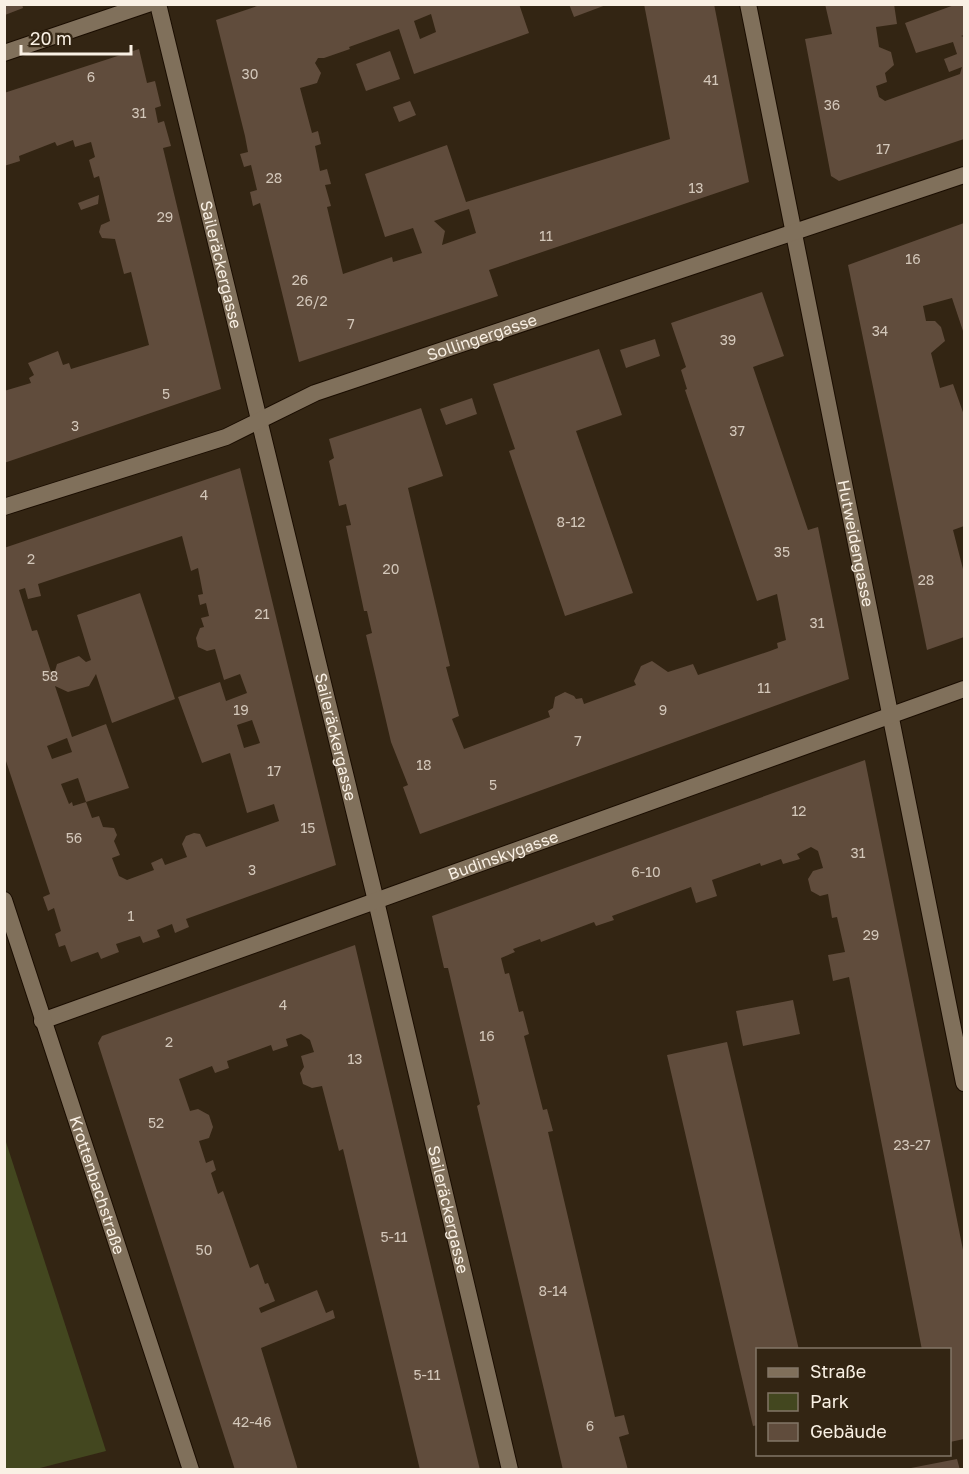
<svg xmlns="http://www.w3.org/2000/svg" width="969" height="1474" font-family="'Golos Text',sans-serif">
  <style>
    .green { fill: #43471f }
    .building { fill: #604c3c; fill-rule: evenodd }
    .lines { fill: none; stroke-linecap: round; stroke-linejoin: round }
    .minor-casing { stroke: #1a0d00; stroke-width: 18 }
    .secondary-casing { stroke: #1a0d00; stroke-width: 18 }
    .minor { stroke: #80705b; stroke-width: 16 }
    .secondary { stroke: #80705b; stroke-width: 16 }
    .labels { text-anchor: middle; stroke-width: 4.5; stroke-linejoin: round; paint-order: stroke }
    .number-label { font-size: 14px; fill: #d3c7ba }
    .street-label { font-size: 16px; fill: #f9f0e4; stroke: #332513 }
  </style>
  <rect width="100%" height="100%" fill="#332513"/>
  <!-- green -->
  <polygon class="green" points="5,1139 106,1451 40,1468 5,1469"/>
  <!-- building -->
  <g class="building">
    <polygon points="4,4 22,4 23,8 5,15"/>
    <path d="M263 4H519L529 33 414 74 399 29 349 47 350 49 324 58H318L315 63 321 73 317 83 300 88 312 133 318 131 321 144 315 146 320 171 327 169 331 184 325 185 331 206 327 207 343 274 392 257 393 262 422 253 413 228 385 237 365 174 447 145 466 202 670 139 644 4H714L749 182 489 270 498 296 299 362 260 203 253 206 250 192 257 190 251 165 244 167 240 154 248 152 245 136 216 20ZM431 14 436 32 420 39 414 21ZM469 209 476 233 442 245 445 231 434 221Z"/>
    <polygon points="569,4 606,4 606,5 574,17"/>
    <polygon points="825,4 894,4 897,24 876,27 879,47 891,52 894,65 885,73 887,82 876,86 879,97 885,101 960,74 962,67 949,72 944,59 957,54 953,42 916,53 905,23 957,4 964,4 964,35 961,36 964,37 964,139 839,181 831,176 805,39 832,34"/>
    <polygon points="139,49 147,83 155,81 161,106 155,108 158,123 164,121 171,146 163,148 221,389 4,463 4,391 31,383 29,378 34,375 28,363 58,351 63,365 69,363 71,369 149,345 131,272 124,274 115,239 102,238 99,232 101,225 110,221 99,176 94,178 89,160 95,157 91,142 75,147 73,140 57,146 55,142 19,156 20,161 4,166 4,93"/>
    <polygon points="390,51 400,79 366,91 356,64"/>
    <polygon points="410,101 416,115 399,122 393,107"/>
    <polygon points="99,195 98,204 81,210 78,203"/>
    <polygon points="964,223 964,334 952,298 923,306 926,321 935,321 941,327 945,341 931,353 940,388 953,384 964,415 964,526 953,530 964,573 964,637 927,650 848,265"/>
    <polygon points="762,292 784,356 753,367 808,530 818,527 849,679 420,834 403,787 408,785 391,742 366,635 372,633 367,611 364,611 346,526 351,525 346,504 339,506 329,461 334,458 329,439 421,408 443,476 408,488 450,666 446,667 459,716 452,719 464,749 550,717 548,711 553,708 555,697 565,692 574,696 576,699 582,698 584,704 636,685 634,681 641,666 652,661 668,672 693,664 698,675 770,651 778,648 777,643 786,640 777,594 757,601 685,390 687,389 681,370 686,367 671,323"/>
    <polygon points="655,339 660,356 626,368 620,350"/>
    <polygon points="599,349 622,415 576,431 633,593 565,616 509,451 515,449 493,384"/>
    <polygon points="472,398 477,414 446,425 440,409"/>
    <path d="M240 468 336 865 186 919 189 927 175 933 172 924 157 930 160 937 143 943 140 936 116 944 119 952 101 959 98 952 71 962 65 945 59 947 55 934 61 931 54 908 48 911 43 897 50 894 4 755V548ZM182 536 191 571 198 568 203 594 198 595 200 605 206 603 209 616 201 618 204 627 200 628 196 638 198 647 207 651 215 649 224 680 240 674 247 693 226 701 220 682 178 697 202 763 230 753 247 813 274 804 279 821 206 847 200 834 194 833 186 836 182 844 187 857 165 865 162 858 151 863 154 870 127 880 119 876 112 858 120 855 114 841 117 835 114 828 103 827 99 816 92 818 86 802 73 806 72 802 69 804 61 784 78 778 86 802 129 788 106 724 72 737 55 686 68 692 89 686 96 674 112 723 175 699 140 593 77 615 91 660 86 662 79 656 57 664 55 671 51 672 37 630 32 631 19 590 25 588 28 599 41 596 38 584ZM252 720 260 743 244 748 237 725ZM67 738 72 752 52 759 47 746Z"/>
    <polygon points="865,760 964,1255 964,1439 950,1442 950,1350 922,1350 849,977 833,981 828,955 845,952 837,917 832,918 828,894 820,896 811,891 808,879 813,871 823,868 818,851 811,847 797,854 800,859 783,864 781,859 761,866 760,863 712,880 717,896 696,903 691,887 612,916 614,920 596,926 594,922 541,942 540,939 513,949 515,952 501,958 505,974 509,973 519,1012 523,1011 529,1034 524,1036 543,1110 547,1109 553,1131 548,1132 615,1417 624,1415 629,1434 619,1437 628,1470 563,1470 477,1106 480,1104 448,968 444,968 432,916"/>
    <polygon points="355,945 436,1288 480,1470 420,1470 343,1149 339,1151 322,1086 312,1088 303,1084 300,1073 304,1067 301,1056 314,1052 310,1040 301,1034 286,1039 288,1046 273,1051 271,1045 227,1061 229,1068 215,1073 212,1066 179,1079 190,1111 198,1109 209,1115 213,1127 209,1138 199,1141 206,1163 213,1160 216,1170 211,1173 218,1194 223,1191 250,1268 258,1264 265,1284 268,1283 275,1301 259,1308 261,1313 317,1290 326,1313 333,1310 335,1318 261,1348 298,1470 235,1470 98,1043 102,1036"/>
    <polygon points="793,1000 800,1034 743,1046 736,1011"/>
    <polygon points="727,1042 799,1350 758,1350 758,1425 753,1426 667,1055"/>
    <polygon points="957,1459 960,1470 911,1470 911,1468"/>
  </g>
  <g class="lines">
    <!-- minor casing -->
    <g class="minor-casing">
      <g id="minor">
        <path id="s1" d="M158 4 376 901 510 1470"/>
        <path id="s2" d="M748 4 964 1083"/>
        <polyline points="4,53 148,4"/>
        <path id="s3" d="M4 507 226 437 315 393 964 175"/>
        <path id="s4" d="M42 1021 964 689"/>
      </g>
    </g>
    <!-- secondary casing -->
    <g class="secondary-casing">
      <g id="secondary">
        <path id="s5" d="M4 900 191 1470"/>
      </g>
    </g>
    <!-- minor -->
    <use href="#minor" class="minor"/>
    <!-- secondary -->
    <use href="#secondary" class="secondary"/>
  </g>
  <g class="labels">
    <!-- number labels -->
    <g class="number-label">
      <text x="250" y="79">30</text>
      <text x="91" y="82">6</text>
      <text x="711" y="85">41</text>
      <text x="832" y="110">36</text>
      <text x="139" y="118">31</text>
      <text x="883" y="154">17</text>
      <text x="274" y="183">28</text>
      <text x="696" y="193">13</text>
      <text x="165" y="222">29</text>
      <text x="546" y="241">11</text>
      <text x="913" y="264">16</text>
      <text x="300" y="285">26</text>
      <text x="312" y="306">26/2</text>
      <text x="351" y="329">7</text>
      <text x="880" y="336">34</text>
      <text x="728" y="345">39</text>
      <text x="166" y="399">5</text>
      <text x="75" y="431">3</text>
      <text x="737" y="436">37</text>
      <text x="204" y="500">4</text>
      <text x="571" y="527">8-12</text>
      <text x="782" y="557">35</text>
      <text x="31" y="564">2</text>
      <text x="391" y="574">20</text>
      <text x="926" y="585">28</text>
      <text x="262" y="619">21</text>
      <text x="817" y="628">31</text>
      <text x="50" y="681">58</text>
      <text x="764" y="693">11</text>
      <text x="241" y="715">19</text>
      <text x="663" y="715">9</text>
      <text x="578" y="746">7</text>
      <text x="424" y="770">18</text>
      <text x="274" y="776">17</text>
      <text x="493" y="790">5</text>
      <text x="799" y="816">12</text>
      <text x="308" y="833">15</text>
      <text x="74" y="843">56</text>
      <text x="858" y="858">31</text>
      <text x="252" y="875">3</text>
      <text x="646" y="877">6-10</text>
      <text x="131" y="921">1</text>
      <text x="871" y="940">29</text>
      <text x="283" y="1010">4</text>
      <text x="487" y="1041">16</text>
      <text x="169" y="1047">2</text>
      <text x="355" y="1064">13</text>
      <text x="156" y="1128">52</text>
      <text x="912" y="1150">23-27</text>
      <text x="394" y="1242">5-11</text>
      <text x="204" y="1255">50</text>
      <text x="553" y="1296">8-14</text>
      <text x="427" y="1380">5-11</text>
      <text x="252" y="1427">42-46</text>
      <text x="590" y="1431">6</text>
    </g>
    <!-- street labels -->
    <g class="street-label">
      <text dy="6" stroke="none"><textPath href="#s1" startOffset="268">Saileräckergasse</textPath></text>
      <text dy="6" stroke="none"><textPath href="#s3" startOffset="508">Sollingergasse</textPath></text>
      <text dy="6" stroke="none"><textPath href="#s2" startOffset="550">Hutweidengasse</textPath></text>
      <text dy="6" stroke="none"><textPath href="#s1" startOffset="754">Saileräckergasse</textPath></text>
      <text dy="6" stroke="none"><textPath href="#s4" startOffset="490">Budinskygasse</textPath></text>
      <text dy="6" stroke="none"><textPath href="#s5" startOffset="300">Krottenbachstraße</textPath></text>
      <text dy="6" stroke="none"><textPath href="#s1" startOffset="1240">Saileräckergasse</textPath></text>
    </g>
  </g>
  <!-- border -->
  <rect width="969" height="1474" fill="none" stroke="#f9f0e4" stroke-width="12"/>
  <!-- legend -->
  <rect x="756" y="1348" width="195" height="108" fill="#332513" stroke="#827667" stroke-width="1.5"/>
  <rect x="768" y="1368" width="30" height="9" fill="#80705b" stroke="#827667" stroke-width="1.5"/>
  <text x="810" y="1378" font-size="18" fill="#f9f0e4">Straße</text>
  <rect x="768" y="1393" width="30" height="18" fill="#43471f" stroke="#827667" stroke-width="1.5"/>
  <text x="810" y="1408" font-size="18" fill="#f9f0e4">Park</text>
  <rect x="768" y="1423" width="30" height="18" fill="#604c3c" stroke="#827667" stroke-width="1.5"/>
  <text x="810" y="1438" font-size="18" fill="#f9f0e4">Gebäude</text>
  <!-- scale -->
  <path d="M21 45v9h110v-9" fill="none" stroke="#f9f0e4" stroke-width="3"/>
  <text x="30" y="45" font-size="18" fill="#f9f0e4" stroke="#332513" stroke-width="4.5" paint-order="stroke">20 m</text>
</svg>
